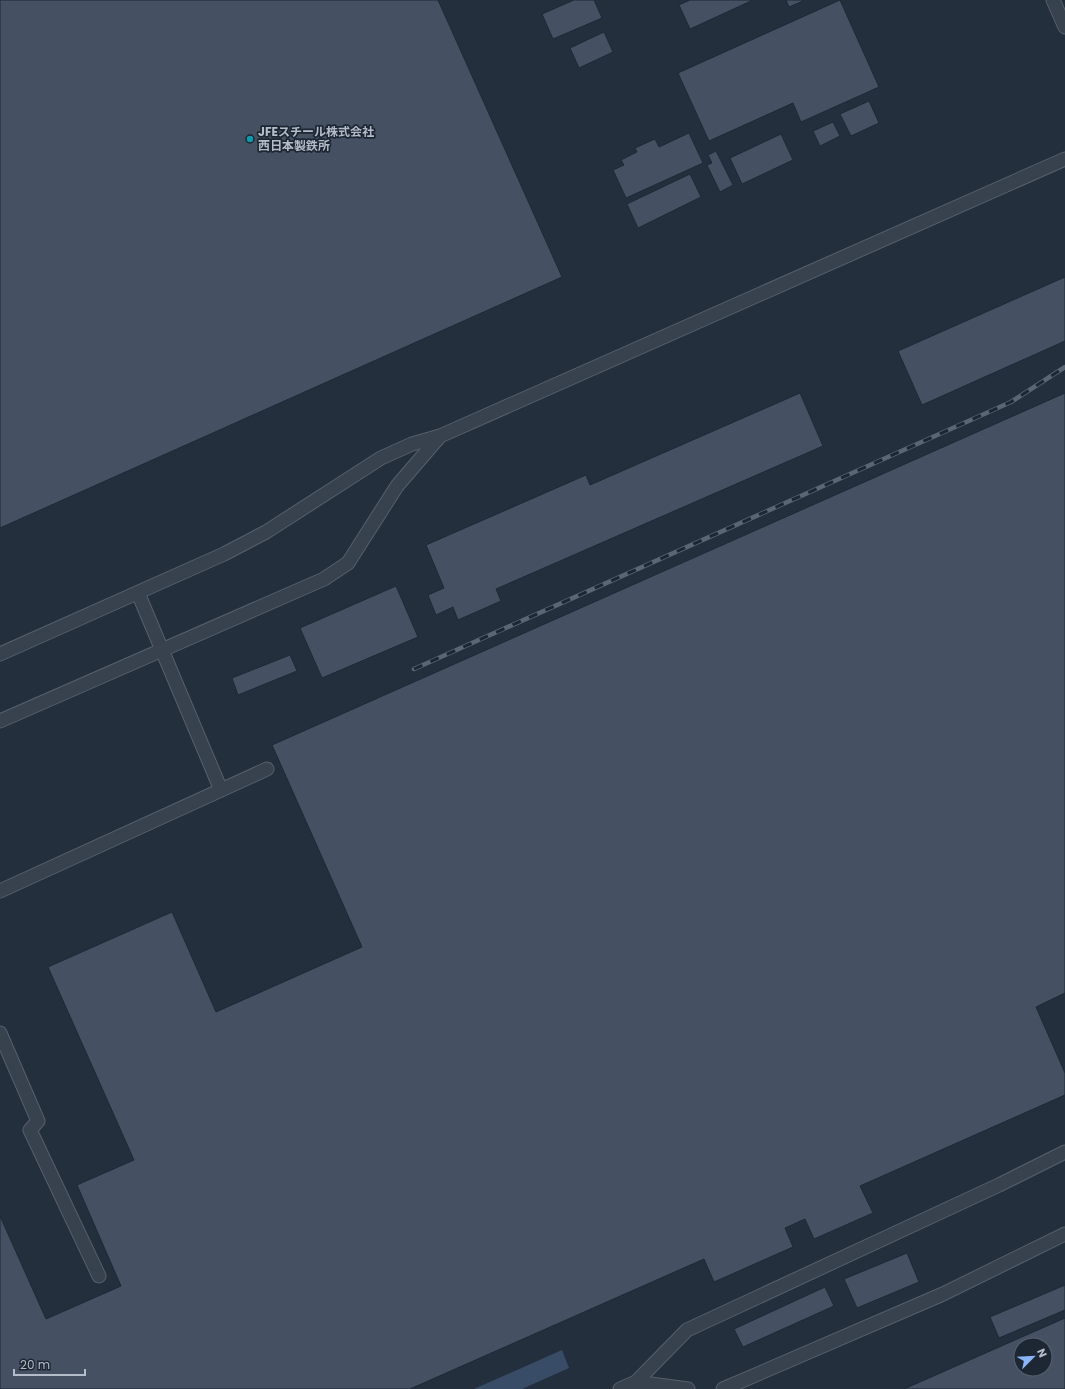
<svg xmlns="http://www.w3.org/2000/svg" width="1065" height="1389" font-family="Poppins,'Noto Sans JP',sans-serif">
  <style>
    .water { fill: #394c67 }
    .building { fill: #455162; stroke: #1f2835; fill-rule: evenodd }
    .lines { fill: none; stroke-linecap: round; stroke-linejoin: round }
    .service-casing { stroke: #565f6c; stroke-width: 15 }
    .service { stroke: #38414e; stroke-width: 13 }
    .rail-casing { stroke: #5a6575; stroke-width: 4.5 }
    .rail { stroke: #1d2633; stroke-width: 3; stroke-dasharray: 9; stroke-linecap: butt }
    .culture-dot { fill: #0f9aa8; stroke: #1d2633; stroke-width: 1.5 }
    .labels { text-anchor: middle; stroke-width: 3.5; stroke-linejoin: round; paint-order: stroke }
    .poi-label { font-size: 12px; font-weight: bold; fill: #b4bcc9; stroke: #1d2633; text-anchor: start }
  </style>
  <rect width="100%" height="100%" fill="#242f3e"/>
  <!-- water -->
  <polygon class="water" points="562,1350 569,1368 522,1389 474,1389"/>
  <!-- building -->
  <g class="building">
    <polygon points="0,0 438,0 562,277 0,528"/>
    <polygon points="574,0 594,0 602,18 553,39 542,14"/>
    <polygon points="690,0 751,0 751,1 690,29 679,5"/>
    <polygon points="786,0 802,0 803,1 789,7"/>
    <polygon points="840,0 879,87 801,122 793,103 709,141 678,73"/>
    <polygon points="604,32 613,52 579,68 570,48"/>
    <polygon points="869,101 879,123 851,136 840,114"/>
    <polygon points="833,122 840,136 820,146 813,131"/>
    <polygon points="689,133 703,163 626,198 613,170 624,165 621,160 637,152 635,148 655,139 659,147"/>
    <polygon points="781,134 793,160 742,184 730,158"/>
    <polygon points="716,151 733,185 720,192 707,165 712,163 708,155"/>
    <polygon points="690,174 701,197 638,228 627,204"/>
    <polygon points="1065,277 1065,341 922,405 898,351"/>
    <polygon points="800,393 823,446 496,589 501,601 458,620 453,607 436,615 428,595 444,588 426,545 586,475 590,485"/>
    <polygon points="1065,393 1065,993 1036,1007 1065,1073 1065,1095 860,1186 873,1213 814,1239 805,1219 785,1228 793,1247 714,1282 704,1259 410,1389 0,1389 0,1216 46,1319 121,1286 77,1185 134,1160 48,967 172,912 216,1012 362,947 272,745"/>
    <polygon points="396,586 418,637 322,678 300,628"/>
    <polygon points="290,655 297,671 238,695 232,678"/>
    <polygon points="907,1253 919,1282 857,1308 844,1279"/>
    <polygon points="1065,1285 1065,1310 999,1338 990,1317"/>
    <polygon points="825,1287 834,1306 743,1347 734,1329"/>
    <path d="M1065 1318V1389H904ZM1021 1345H1045V1369H1021Z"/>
  </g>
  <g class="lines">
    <!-- service casing -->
    <g class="service-casing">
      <g id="service">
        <polyline points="1053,0 1065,27"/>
        <polyline points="138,593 221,790"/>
        <polyline points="0,654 224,554 266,532 381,458 412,444 440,436 1065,159"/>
        <polyline points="0,721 324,579 348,563 397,486 440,436"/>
        <polyline points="0,891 267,769"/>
        <polyline points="0,1033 38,1121 30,1130 99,1276"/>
        <polyline points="636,1382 688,1389"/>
        <polyline points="620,1389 636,1382 687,1330 999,1185 1065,1152"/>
        <polyline points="723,1389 943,1294 1065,1234"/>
      </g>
    </g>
    <!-- service -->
    <use href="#service" class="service"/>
    <!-- rail casing -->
    <g class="rail-casing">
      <polyline id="rail" points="414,669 1011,402 1065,367"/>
    </g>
    <!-- rail -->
    <use href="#rail" class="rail"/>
  </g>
  <!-- markers -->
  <circle class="culture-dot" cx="250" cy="139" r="4"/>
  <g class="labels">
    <!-- poi labels -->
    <g class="poi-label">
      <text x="258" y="136">JFEスチール株式会社<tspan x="258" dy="14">西日本製鉄所</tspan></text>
    </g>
  </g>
  <!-- north arrow -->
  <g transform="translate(1033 1357) rotate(66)"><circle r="19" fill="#1d2633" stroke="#59626f"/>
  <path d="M0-3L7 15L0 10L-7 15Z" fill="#8ab4f8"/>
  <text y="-6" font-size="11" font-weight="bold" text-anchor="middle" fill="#b4bcc9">N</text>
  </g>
  <!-- scale -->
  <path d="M14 1369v6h71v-6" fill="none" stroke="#b4bcc9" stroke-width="2"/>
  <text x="20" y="1369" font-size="12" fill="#b4bcc9" stroke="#1d2633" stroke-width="3" paint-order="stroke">20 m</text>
</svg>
